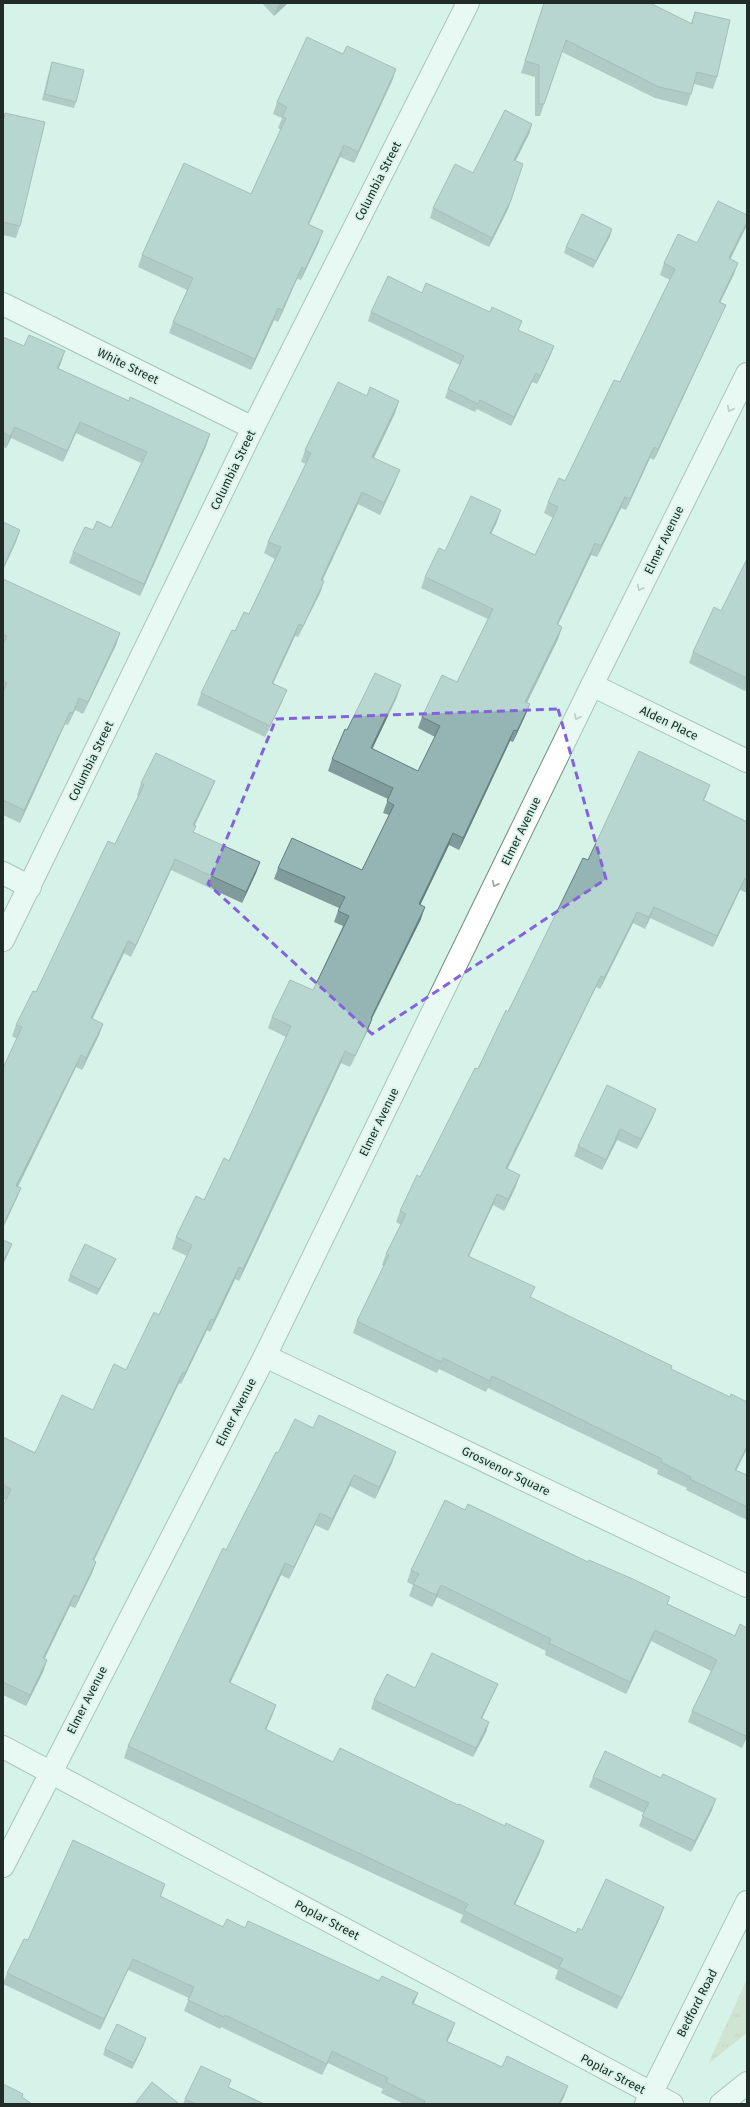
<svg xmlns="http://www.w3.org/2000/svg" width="750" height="2107" font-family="'Fira Sans',sans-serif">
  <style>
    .grass { fill: url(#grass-tufts) }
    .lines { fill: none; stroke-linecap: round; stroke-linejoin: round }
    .minor-casing { stroke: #738e84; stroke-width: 24 }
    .minor { stroke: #fff; stroke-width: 22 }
    .wall { fill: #809b9b }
    .shaded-wall { fill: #687e7e }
    .building { fill: #95b4b4; stroke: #687e7e }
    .oneway { stroke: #9ba09e }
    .marked { fill: none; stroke: #8462dd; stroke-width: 3; stroke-dasharray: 8 5; stroke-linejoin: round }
    .labels { text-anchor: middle; stroke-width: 3.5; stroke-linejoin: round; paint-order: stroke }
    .street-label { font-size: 12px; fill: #212c28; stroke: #d6f3e8 }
  </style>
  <defs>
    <pattern id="grass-tufts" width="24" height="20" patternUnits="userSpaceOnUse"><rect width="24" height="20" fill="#cad2b8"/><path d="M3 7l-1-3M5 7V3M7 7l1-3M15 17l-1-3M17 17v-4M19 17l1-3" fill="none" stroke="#adb49e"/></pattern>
  </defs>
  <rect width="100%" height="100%" fill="#d6f3e8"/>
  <!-- grass -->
  <polygon class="grass" points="747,1979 747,2033 708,2064"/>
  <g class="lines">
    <!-- minor casing -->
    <g class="minor-casing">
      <g id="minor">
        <polyline points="3,304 253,428"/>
        <polyline points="592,685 747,761"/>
        <polyline points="3,873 30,887"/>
        <polyline points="3,940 253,428 468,3"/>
        <polyline points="265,1356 747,1586"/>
        <polyline points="3,1747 672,2104"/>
        <polyline points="3,1866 265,1356 592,685 747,374"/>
        <polyline points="646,2104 747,1902"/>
        <polyline points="721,2104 747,2083"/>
      </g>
    </g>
    <!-- minor -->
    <use href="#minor" class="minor"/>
  </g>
  <!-- wall -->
  <g class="wall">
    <polygon points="262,3 288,3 274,16"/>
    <polygon points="544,3 691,23 695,12 717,77 713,89 694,84 691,94 687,106 655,98 562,52 540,116 535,116 535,77 521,73"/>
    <polygon points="343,54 396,69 392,81 354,163 340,157 309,224 319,242 301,280 297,279 278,322 274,320 251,370 169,333 173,322 187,290 138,267 142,255 251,194 281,130 278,128 282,118 273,114 277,102"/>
    <polygon points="52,62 76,102 74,108 42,100 50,68"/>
    <polygon points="5,113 20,226 16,238 3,235 3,119"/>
    <polygon points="532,124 529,134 515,160 511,200 508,209 489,247 430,218 433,208 473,173"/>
    <polygon points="746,227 730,259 734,274 720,302 726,305 721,316 654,460 650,458 626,510 621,508 597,557 591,555 558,625 562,627 558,639 527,703 530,704 525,716 513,742 510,741 459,850 449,845 420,905 421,919 372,1019 368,1030 350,1067 341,1063 239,1281 235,1279 210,1332 207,1330 181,1384 179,1383 94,1561 96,1562 92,1573 75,1608 70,1606 44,1659 47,1660 43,1672 26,1706 3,1695 3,1506 6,1500 3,1499 3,1437 35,1453 93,1410 126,1370 159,1315 187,1256 172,1249 176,1237 204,1200 229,1161 286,1037 268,1028 272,1017 313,990 343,926 334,922 339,908 274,879 278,868 362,870 389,815 383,813 388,799 328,771 332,759 347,730 397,697 372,749 418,771 435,737 418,728 422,717 457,682 488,619 421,588 425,577 445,551 497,522 491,534 535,555 553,518 544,513 548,502 565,481 620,382 670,280 660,275 664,263 697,243"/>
    <polygon points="610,236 593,268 564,253 566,247"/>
    <polygon points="422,293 519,330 551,354 537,384 532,382 511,426 477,409 475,412 445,398 448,389 460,365 368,321 371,312"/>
    <polygon points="3,337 61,363 58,369 129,401 210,434 206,446 140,596 69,563 73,552 93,530 111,528 141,463 76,433 63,462 11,438 6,448 3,447"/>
    <polygon points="395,413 374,458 395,482 380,515 358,504 322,581 324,581 320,593 298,637 295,636 273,684 282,702 265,737 197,705 201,693 235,631 249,614 275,559 264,553 268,542 306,464 301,462 305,450"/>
    <polygon points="747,559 747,687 745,691 689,663 693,652 721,611"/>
    <polygon points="3,579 120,633 116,645 83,714 75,710 68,725 65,724 20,823 3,815"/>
    <polygon points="141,783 210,793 194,826 196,826 193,832 260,862 256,873 242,903 171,870 131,957 124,953 92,1019 103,1024 99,1035 82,1070 76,1067 18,1187 21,1188 16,1200 17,1039 12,1036 16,1025 36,992 115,844 138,796 137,795"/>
    <polygon points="706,796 704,800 747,822 747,893 740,890 713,947 650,918 645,929 633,923 600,989 596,987 507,1169 516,1186 504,1211 493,1205 469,1256 531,1297 671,1369 736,1471 747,1475 747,1520 686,1490 687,1488 657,1474 658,1470 488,1388 486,1392 439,1369 437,1373 353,1333 357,1321 384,1266 382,1265 386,1254 401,1225 396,1222 400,1211 420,1177 588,860"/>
    <polygon points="656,1109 652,1119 637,1149 617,1140 602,1170 574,1156 578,1146"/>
    <polygon points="116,1259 113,1265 97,1295 68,1281 70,1275"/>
    <polygon points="313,1428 392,1463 375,1499 350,1486 328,1531 315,1525 289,1579 281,1575 230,1683 276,1705 272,1716 266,1730 333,1762 540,1852 515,1904 576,1933 582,1930 660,1918 617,2009 555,1979 558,1970 460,1922 463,1915 124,1758 128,1746 226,1550 278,1453"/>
    <polygon points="411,1570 668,1604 735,1636 747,1628 747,1736 742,1748 688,1722 692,1711 711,1671 651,1641 626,1694 545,1655 546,1651 437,1597 432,1607 409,1596 413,1585 407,1582"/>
    <polygon points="498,1684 494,1693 482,1719 489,1722 486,1732 473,1757 371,1709 374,1700 415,1688"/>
    <polygon points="593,1777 712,1810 691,1852 639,1826 644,1813 589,1787"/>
    <polygon points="161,1897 223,1927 245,1928 379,1981 418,1993 414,2004 455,2023 447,2041 564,2097 560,2104 404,2104 381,2093 383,2089 328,2063 322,2075 221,2027 220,2029 184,2011 189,1998 128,1970 100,2030 3,1984 7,1973 28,1940"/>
    <polygon points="144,2044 132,2069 103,2055 105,2049"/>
    <polygon points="229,2087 264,2104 183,2104 185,2099"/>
  </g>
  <!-- shaded-wall -->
  <g class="shaded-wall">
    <polygon points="280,3 288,3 274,16 279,4"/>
    <polygon points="396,69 392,81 354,163 358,152"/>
    <polygon points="532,124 529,134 511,170 514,160"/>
    <polygon points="344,145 340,157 304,235 308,224"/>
    <polygon points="511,200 508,209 489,247 492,238"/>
    <polygon points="747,222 746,227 725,270 729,258"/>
    <polygon points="612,229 610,236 593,268 596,261"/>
    <polygon points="323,231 319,242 301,280 305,269"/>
    <polygon points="738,263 734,274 715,313 719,302"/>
    <polygon points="302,267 297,279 278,322 282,310"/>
    <polygon points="726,305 721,316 654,460 658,449"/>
    <polygon points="278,308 274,320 251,370 255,359"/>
    <polygon points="554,346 551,354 537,384 540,376"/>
    <polygon points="65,351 61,363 53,380 57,368"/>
    <polygon points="536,373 532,382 511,426 514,417"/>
    <polygon points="399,401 395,413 368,469 372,457"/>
    <polygon points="80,422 76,433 63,462 67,451"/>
    <polygon points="15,427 11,438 6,448 10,436"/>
    <polygon points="210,434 206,446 140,596 144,584"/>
    <polygon points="654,447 650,458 626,510 630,499"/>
    <polygon points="400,470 395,482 380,515 384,503"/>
    <polygon points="362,492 358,504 317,592 321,580"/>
    <polygon points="625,497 621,508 597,557 601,546"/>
    <polygon points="501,510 497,522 485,545 490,533"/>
    <polygon points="20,530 16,542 3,570 3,568"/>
    <polygon points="595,543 591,555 552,636 557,624"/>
    <polygon points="324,581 320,593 298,637 303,626"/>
    <polygon points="299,624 295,636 267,695 272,683"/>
    <polygon points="562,627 558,639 521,714 525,702"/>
    <polygon points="120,633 116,645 83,714 88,702"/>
    <polygon points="401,685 397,697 367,760 371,748"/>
    <polygon points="287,690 282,702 265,737 270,726"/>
    <polygon points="79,698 75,710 68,725 73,713"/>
    <polygon points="530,704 525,716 513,742 517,731"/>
    <polygon points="70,712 65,724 20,823 24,810"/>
    <polygon points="514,730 510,741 459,850 463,838"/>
    <polygon points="215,781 210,793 189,837 193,825"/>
    <polygon points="710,785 706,796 698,811 703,800"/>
    <polygon points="453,833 449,845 415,916 419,904"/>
    <polygon points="175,859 171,870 131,957 136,945"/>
    <polygon points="260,862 256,873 242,903 246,892"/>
    <polygon points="745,878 740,890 713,947 717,936"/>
    <polygon points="425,907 421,919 366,1029 371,1018"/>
    <polygon points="654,907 650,918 645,929 649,917"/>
    <polygon points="637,912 633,923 600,989 604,978"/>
    <polygon points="128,941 124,953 87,1030 91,1018"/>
    <polygon points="601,976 596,987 502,1180 506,1168"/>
    <polygon points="372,1019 368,1030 350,1067 355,1056"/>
    <polygon points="103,1024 99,1035 82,1070 86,1058"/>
    <polygon points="345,1051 341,1063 239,1281 243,1269"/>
    <polygon points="81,1055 76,1067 12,1198 16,1186"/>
    <polygon points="656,1109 652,1119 637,1149 641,1139"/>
    <polygon points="620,1129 617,1140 602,1170 606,1160"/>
    <polygon points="520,1175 516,1186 504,1211 508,1199"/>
    <polygon points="21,1188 16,1200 3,1228 3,1225"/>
    <polygon points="497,1194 493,1205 464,1267 468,1256"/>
    <polygon points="12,1244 7,1256 3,1265 3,1262"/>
    <polygon points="116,1259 113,1265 97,1295 99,1289"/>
    <polygon points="239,1267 235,1279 210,1332 214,1320"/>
    <polygon points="211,1319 207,1330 181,1384 185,1373"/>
    <polygon points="183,1372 179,1383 88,1571 93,1560"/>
    <polygon points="747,1446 747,1449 731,1481 735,1470"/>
    <polygon points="396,1452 392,1463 375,1499 379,1487"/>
    <polygon points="354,1475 350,1486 328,1531 332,1519"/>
    <polygon points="320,1513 315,1525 289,1579 294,1567"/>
    <polygon points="96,1562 92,1573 75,1608 79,1597"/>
    <polygon points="285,1563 281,1575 225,1694 229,1682"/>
    <polygon points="441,1585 437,1597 432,1607 436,1595"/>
    <polygon points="74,1595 70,1606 39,1670 43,1658"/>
    <polygon points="655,1630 651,1641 626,1694 630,1682"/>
    <polygon points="47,1660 43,1672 26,1706 30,1695"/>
    <polygon points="498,1684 494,1693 477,1728 481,1718"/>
    <polygon points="276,1705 272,1716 261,1741 265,1729"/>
    <polygon points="489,1722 486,1732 473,1757 476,1748"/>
    <polygon points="747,1733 747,1736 742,1748"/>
    <polygon points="716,1799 712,1810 691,1852 695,1841"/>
    <polygon points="544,1841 540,1852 510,1915 514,1904"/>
    <polygon points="165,1884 161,1896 155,1908"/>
    <polygon points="664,1907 660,1918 617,2009 622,1998"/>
    <polygon points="133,1959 128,1970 100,2030 104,2019"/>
    <polygon points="418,1993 413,2004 412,2003"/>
    <polygon points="455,2023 451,2034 442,2052 446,2041"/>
    <polygon points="146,2038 144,2044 132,2069 134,2063"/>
    <polygon points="568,2086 564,2097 560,2104 559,2104"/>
  </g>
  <!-- building -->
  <g class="building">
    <polygon points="544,3 650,3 692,24 695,12 730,20 717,77 697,72 691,94 659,87 566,40 544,104 539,104 539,65 525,61"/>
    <polygon points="307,37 343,54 347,46 396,69 358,152 344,145 308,224 323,231 305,269 302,267 282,310 278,308 255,359 173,322 193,278 142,255 184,163 251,194 286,118 282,117 287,107 277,102"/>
    <polygon points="52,62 84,70 76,102 45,94"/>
    <polygon points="505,110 532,124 514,160 523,164 511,200 492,238 433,208 455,164 473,173"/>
    <polygon points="5,113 45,122 20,226 3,222 3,122"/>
    <polygon points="718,201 747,215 747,222 729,258 738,263 719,302 726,305 658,449 654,447 630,499 625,497 601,546 595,543 557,624 562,627 525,702 530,704 517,731 514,730 463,838 453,833 419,904 425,907 371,1018 372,1019 355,1056 345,1051 243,1269 239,1267 214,1320 211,1319 185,1373 183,1372 93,1560 96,1562 79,1597 74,1595 43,1658 47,1660 30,1695 3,1682 3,1506 11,1489 3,1485 3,1437 35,1453 62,1395 93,1410 114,1364 126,1370 154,1312 159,1315 192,1245 176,1237 196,1196 204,1200 224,1158 229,1161 291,1026 272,1017 290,980 313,990 349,916 338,911 345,897 278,868 292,838 362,870 394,805 387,801 393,788 332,759 345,729 347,730 375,673 401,685 371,748 418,771 440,726 422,717 442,675 457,682 493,609 425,577 439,548 445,551 471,496 501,510 490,533 535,555 558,507 548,502 559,478 565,481 614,380 620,382 675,269 664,263 678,234 697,243"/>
    <polygon points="582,214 612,229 596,261 566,247"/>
    <polygon points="388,276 422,293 426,283 490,312 492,307 522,321 518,330 554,346 540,376 536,373 514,417 480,400 478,404 448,389 464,356 371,312"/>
    <polygon points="29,335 65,351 57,368 129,401 130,397 210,434 144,584 73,552 85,527 93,530 97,521 111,528 147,452 80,422 67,451 15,427 10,436 3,433 3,337 24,346"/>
    <polygon points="338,382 367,396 370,387 399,401 372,457 400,470 384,503 362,492 321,580 324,581 303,626 299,624 272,683 287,690 270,726 201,693 232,630 235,631 244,612 249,614 281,547 268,542 311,453 305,450"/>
    <polygon points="3,522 20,530 3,568"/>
    <polygon points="747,559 747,678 693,652 714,607 721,611"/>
    <polygon points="3,579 120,633 88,702 79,698 73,713 70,712 24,810 3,800 3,692 7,683 3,681 3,644 7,636 3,634"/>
    <polygon points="639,751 710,785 703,800 747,822 747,880 745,878 717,936 654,907 649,917 637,912 604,978 601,976 506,1168 520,1175 508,1199 497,1194 468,1256 535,1287 530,1297 672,1366 671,1369 730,1397 731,1394 747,1402 747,1446 735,1470 747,1475 747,1507 690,1479 691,1477 661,1462 662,1459 492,1376 490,1381 443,1358 441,1362 357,1321 389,1255 386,1254 406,1214 400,1211 417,1175 420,1177 475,1068 478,1069 506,1010 508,1012 583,858 588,860"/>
    <polygon points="156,753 215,781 193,825 196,826 193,832 260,862 246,892 175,859 136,945 128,941 91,1018 103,1024 86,1058 81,1055 16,1186 21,1188 3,1225 3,1068 22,1027 16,1025 33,991 36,992 108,841 115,844 144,785 141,783"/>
    <polygon points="607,1085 656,1109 641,1139 620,1129 606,1160 578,1146"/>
    <polygon points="3,1240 12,1244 3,1262"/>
    <polygon points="85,1244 116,1259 99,1289 70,1275"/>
    <polygon points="319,1415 396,1452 379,1487 354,1475 332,1519 320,1513 294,1567 285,1563 229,1682 276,1705 265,1729 333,1762 340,1748 458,1805 459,1804 505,1826 506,1823 544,1841 514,1904 576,1933 578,1928 582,1930 606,1879 664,1907 622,1998 559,1967 563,1959 464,1911 468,1904 128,1746 223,1548 226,1550 276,1452 278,1453 295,1419 313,1428"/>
    <polygon points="445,1500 465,1510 468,1504 588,1562 589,1560 635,1580 670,1597 667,1604 735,1636 740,1624 747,1628 747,1733 746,1736 692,1711 717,1660 655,1630 630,1682 549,1643 551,1639 441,1585 436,1595 413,1584 419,1574 411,1570"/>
    <polygon points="432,1653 498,1684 481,1718 489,1722 476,1748 374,1700 387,1674 415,1688"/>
    <polygon points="605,1751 661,1778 663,1774 716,1799 695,1841 642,1816 649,1803 593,1777"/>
    <polygon points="73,1840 165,1884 160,1896 223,1927 227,1919 245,1928 248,1921 379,1981 382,1976 418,1993 412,2003 455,2023 446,2041 502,2067 507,2056 568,2086 559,2104 424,2104 425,2101 386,2082 388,2078 332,2051 327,2064 225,2015 224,2017 188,2000 194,1987 133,1959 104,2019 7,1973 24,1939 28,1940"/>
    <polygon points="117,2024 146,2038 134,2063 105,2049"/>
    <polygon points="201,2066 231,2080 228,2087 264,2104 196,2104 185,2099"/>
    <polygon points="152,2082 178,2103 177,2104 135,2104"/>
    <polygon points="3,2084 23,2094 22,2097 32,2104 3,2104"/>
  </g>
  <!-- one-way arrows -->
  <defs><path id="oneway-chevron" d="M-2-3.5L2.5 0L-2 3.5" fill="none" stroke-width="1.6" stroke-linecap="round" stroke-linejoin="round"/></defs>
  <g class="oneway">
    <use href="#oneway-chevron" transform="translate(730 409) rotate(116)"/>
    <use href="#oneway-chevron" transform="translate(640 588) rotate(116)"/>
    <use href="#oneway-chevron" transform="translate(577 717) rotate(116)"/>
    <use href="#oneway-chevron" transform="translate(495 884) rotate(116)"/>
  </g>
  <!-- marked area -->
  <path d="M0 0H750V2107H0ZM558 709 606 879 372 1034 208 884 276 719Z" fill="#d6f3e8" fill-opacity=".55" fill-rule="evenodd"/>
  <path class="marked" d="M558 709 606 879 372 1034 208 884 276 719Z"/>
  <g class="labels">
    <!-- street labels -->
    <g class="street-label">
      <text transform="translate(378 181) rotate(-63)" y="4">Columbia Street</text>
      <text transform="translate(128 366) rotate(26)" y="4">White Street</text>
      <text transform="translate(233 470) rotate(-64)" y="4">Columbia Street</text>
      <text transform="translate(664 540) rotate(-64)" y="4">Elmer Avenue</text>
      <text transform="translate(669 723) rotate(26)" y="4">Alden Place</text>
      <text transform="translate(91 761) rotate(-64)" y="4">Columbia Street</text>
      <text transform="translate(521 831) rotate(-64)" y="4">Elmer Avenue</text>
      <text transform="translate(379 1122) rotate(-64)" y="4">Elmer Avenue</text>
      <text transform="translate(236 1412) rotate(-63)" y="4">Elmer Avenue</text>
      <text transform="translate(506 1471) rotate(26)" y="4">Grosvenor Square</text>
      <text transform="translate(87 1700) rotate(-63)" y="4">Elmer Avenue</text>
      <text transform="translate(327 1920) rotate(28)" y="4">Poplar Street</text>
      <text transform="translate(697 2003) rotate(-63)" y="4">Bedford Road</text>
      <text transform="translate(613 2074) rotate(28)" y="4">Poplar Street</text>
    </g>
  </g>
  <!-- border -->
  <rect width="750" height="2107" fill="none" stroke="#212c28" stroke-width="8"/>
</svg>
